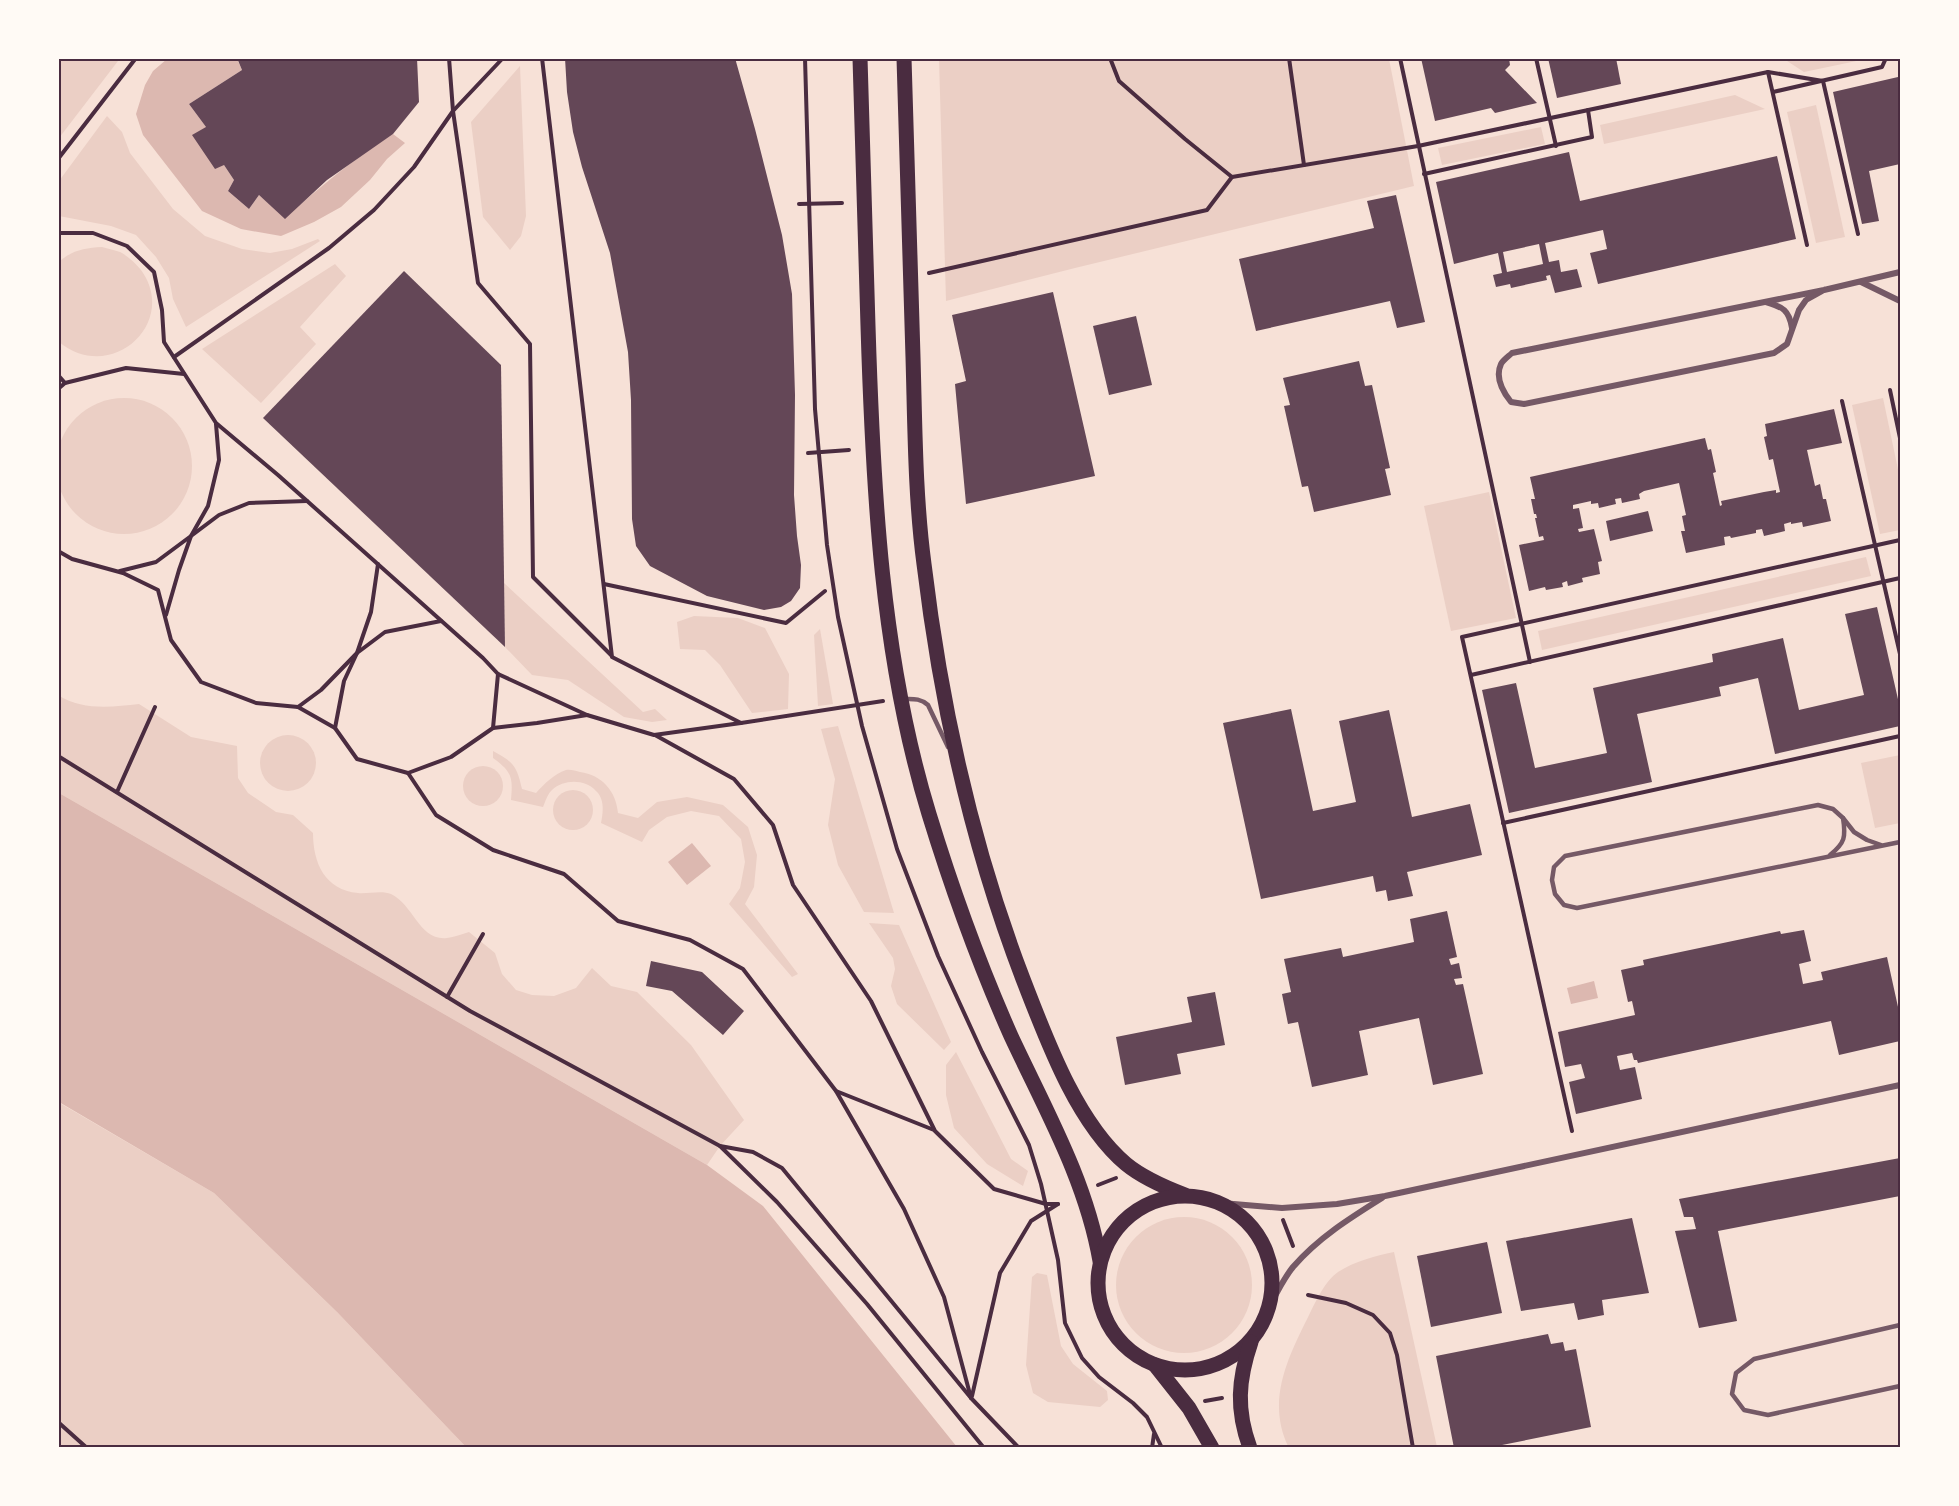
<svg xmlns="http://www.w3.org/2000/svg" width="1959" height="1506" font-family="'Space Grotesk',sans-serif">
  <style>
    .green { fill: #ebcfc5 }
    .water { fill: #dcb8b0 }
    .building { fill: #644757; fill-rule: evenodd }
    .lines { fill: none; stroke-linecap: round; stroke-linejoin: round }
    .path { stroke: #4a2c40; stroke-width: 4 }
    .service { stroke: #755966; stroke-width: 4.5 }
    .minor { stroke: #755966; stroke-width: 6 }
    .primary { stroke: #4a2c40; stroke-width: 15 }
    .neatline { fill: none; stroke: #4a2c40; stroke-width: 2 }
  </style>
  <rect width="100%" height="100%" fill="#f7e1d7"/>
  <!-- green -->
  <g class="green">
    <polygon points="59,58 117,58 118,61 59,138"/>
    <polygon points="939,59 1389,59 1414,186 1075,268 946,301"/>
    <polygon points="1784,59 1866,59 1804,72"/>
    <polygon points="520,66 526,216 521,236 510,250 483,217 471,122"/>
    <polygon points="1735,95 1765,109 1604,144 1600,125"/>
    <polygon points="1816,105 1845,237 1816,243 1787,112"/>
    <polygon points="107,116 122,132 130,153 173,209 205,236 242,249 270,253 292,249 318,239 320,241 186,327 173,299 169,278 156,257 136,235 111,226 59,216 59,181"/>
    <polygon points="1541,127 1545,144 1442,165 1438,148"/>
    <path d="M102 247C108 249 115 250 120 252 128 256 135 263 141 270 179 322 112 385 59 342V262C72 250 85 248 102 247Z"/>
    <polygon points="335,264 346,276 300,327 316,344 261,403 202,349"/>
    <circle cx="124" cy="466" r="68"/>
    <polygon points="1883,398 1900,479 1900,530 1880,534 1852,405"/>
    <polygon points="1489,492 1516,618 1451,631 1424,506"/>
    <polygon points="1866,557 1871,576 1542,650 1538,631"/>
    <polygon points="504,583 643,712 655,709 667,720 652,722 624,717 568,680 532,675 505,647"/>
    <polygon points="694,616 738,618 765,628 789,674 788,709 752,713 720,665 705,650 680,649 677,622"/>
    <polygon points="820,629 833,704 818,706 814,635"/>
    <path d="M58 695C83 711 112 707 139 704L191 737 237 746 238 778 248 793 276 812 293 815 313 833C313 863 325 890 358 893 368 894 382 890 391 894 414 905 419 941 447 938 454 937 462 934 469 932L495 953 502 974 516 990 532 995 554 996 576 988 592 968 611 986 637 992 691 1045 744 1120 720 1146 707 1165 59 793Z"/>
    <polygon points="838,726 894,913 864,912 838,865 828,825 835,779 821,729"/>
    <circle cx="288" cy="763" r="28"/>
    <path d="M493 751C514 762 517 767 522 789L536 793C544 784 554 774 566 770 570 769 576 771 580 772 602 775 616 791 618 813L638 818 657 802 687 797 723 805 748 827 757 855 754 887 745 904 798 974 792 977 729 904 740 888 745 862 741 839 719 816 691 811 667 817 649 830 642 842 601 823C603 813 605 799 596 791 585 779 564 779 552 790 548 793 545 802 543 807L511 800C513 777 512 772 493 758Z"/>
    <polygon points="1900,755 1900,823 1875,828 1861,763"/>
    <circle cx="483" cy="786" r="20"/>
    <circle cx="573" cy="810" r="20"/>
    <polygon points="869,923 899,925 951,1042 944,1050 897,1004 891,986 895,969 893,958"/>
    <polygon points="956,1052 1011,1159 1028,1171 1023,1186 987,1164 954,1128 946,1095 946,1065"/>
    <polygon points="58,1102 214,1193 337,1312 466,1447 59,1447"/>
    <circle cx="1184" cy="1285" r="68"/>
    <path d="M1394 1252 1437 1447 1289 1448C1265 1400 1289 1356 1310 1313 1317 1299 1325 1281 1338 1272 1355 1261 1375 1256 1394 1252Z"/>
    <polygon points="1037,1273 1047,1275 1061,1346 1073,1364 1107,1391 1108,1400 1100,1407 1048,1402 1033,1393 1026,1365 1032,1277"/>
  </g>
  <!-- water -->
  <g class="water">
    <path d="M167 59H237L242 70 189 104 206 127 224 165 234 180 228 191 249 209 259 195 285 218C320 187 353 159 393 134L405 143 387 159 370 180 341 207 314 222 281 236 241 229 202 211 143 135 136 114 145 85 153 71Z"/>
    <polygon points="59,793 707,1165 763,1206 957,1447 466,1447 337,1312 214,1193 59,1102"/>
    <polygon points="692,843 711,866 687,885 668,862"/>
    <polygon points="1594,981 1598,998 1571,1004 1567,988"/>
  </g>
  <!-- building -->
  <g class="building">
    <polygon points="237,58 417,58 419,102 393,134 327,180 285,219 259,195 249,209 228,191 234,180 224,165 215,169 192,135 206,127 189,104 242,70"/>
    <polygon points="565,58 735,58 755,129 782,235 792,294 795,395 794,495 797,536 801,565 800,588 791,601 781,607 764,610 707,596 650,566 636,546 632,519 631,400 628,352 610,253 582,167 573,132 567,92"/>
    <polygon points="1421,58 1509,58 1510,65 1505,70 1537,103 1495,113 1491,108 1435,121"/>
    <polygon points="1548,58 1616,58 1621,84 1557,98"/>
    <polygon points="1898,77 1900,88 1900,164 1869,171 1879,221 1862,224 1833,92"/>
    <path d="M1569 152 1580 201 1777 156 1796 239 1598 284 1590 253 1607 249 1603 230 1545 243 1549 262 1559 260 1561 272 1577 269 1582 287 1555 293 1550 275 1546 276 1547 280 1511 288 1510 284 1496 287 1493 275 1502 273 1498 253 1454 264 1436 182ZM1539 244 1543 264 1507 272 1503 252Z"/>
    <polygon points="1396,195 1425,322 1397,328 1390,301 1256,331 1239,259 1374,228 1367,201"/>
    <polygon points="404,271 501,365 505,647 263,418"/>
    <polygon points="1053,292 1095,476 966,504 955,384 966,381 952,315"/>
    <polygon points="1136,316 1152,385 1109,395 1093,326"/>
    <polygon points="1359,361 1365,386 1372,385 1390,468 1385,469 1391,495 1314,512 1308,486 1302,487 1284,406 1290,405 1283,378"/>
    <polygon points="1834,409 1842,443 1807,450 1815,486 1820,484 1823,499 1826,499 1831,521 1803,527 1802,522 1791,524 1791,522 1784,524 1785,531 1764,536 1762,529 1756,530 1756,533 1731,538 1730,536 1724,537 1725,545 1686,553 1681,531 1685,531 1682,516 1686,515 1679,483 1644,491 1639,494 1640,499 1622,503 1621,498 1615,499 1616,504 1599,508 1598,503 1591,504 1591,501 1573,505 1573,509 1579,508 1583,528 1578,529 1579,532 1594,529 1602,561 1598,562 1600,574 1582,578 1583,582 1568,586 1567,581 1562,583 1563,587 1546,590 1545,587 1529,591 1519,545 1544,540 1543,536 1539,537 1535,518 1537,518 1536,514 1534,514 1531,499 1535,499 1530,477 1705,438 1708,450 1711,449 1716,472 1713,473 1720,506 1722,505 1721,501 1764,492 1776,490 1776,493 1780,492 1773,459 1769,460 1764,437 1767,436 1765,424"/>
    <polygon points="1648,511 1653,531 1610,541 1606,521"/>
    <polygon points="1877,607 1900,708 1900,726 1775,754 1758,678 1719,687 1721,696 1637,714 1652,782 1509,813 1482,690 1516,683 1535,768 1607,753 1593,688 1713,662 1712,654 1783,638 1799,710 1864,695 1845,614"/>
    <polygon points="1291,709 1313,811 1356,802 1339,721 1389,710 1412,817 1470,804 1482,855 1407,872 1413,896 1388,901 1386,890 1376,892 1373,876 1261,899 1223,723"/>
    <polygon points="1447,911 1457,957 1449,959 1451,965 1459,963 1462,978 1454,979 1456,985 1463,984 1483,1074 1433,1085 1419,1018 1359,1031 1368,1075 1312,1087 1298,1022 1288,1024 1282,994 1291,992 1284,959 1341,948 1343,957 1414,942 1410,919"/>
    <polygon points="1804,930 1811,961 1799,964 1803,984 1823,980 1821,972 1887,957 1900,1016 1900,1041 1839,1055 1831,1021 1638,1063 1637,1060 1634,1060 1632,1053 1617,1056 1620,1070 1635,1067 1642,1099 1576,1114 1569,1082 1585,1078 1581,1064 1565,1067 1558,1032 1635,1015 1632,1001 1628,1002 1621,970 1644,965 1643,960 1652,958 1780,931 1781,934"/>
    <polygon points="651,961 702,972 744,1011 723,1035 672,991 646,986"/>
    <polygon points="1215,992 1225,1045 1177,1054 1181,1074 1125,1085 1116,1037 1192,1022 1187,997"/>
    <polygon points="1900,1158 1900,1196 1718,1231 1737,1321 1699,1328 1675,1231 1696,1229 1693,1217 1684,1217 1679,1199"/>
    <polygon points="1632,1218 1649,1293 1602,1300 1604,1315 1578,1320 1574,1303 1521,1311 1506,1241"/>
    <polygon points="1487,1242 1502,1313 1431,1327 1417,1256"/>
    <polygon points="1548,1334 1551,1344 1563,1342 1565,1351 1576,1349 1591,1427 1487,1448 1454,1448 1436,1356"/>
  </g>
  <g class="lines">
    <!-- path -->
    <g class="path">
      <polyline points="449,58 453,111 478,283 530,344 533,577 611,655"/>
      <polyline points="542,58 612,657 741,723 883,701"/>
      <polyline points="805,58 815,409 827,545 838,617 862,726 897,849 938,956 982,1052 1029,1145 1041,1184 1058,1260 1065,1323 1082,1358 1099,1377 1133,1403 1147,1417 1162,1448"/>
      <polyline points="1110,58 1119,81 1185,139 1232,177"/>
      <polyline points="1289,58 1304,165"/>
      <polyline points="1400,58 1530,662"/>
      <polyline points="1536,58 1556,146"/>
      <polyline points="1768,72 1807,245"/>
      <polyline points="1773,92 1882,67 1886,58"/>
      <polyline points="58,159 136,58"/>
      <polyline points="1424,174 1592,137 1588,110"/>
      <polyline points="799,204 842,203"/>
      <polyline points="58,233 93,233 127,246 154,272 162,310 164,342 216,423 278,475 483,658 498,674 587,715 654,735 741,723"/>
      <polyline points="929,273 1207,210 1232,177 1418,146 1768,72 1823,81 1858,234"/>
      <polyline points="174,357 329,248 374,210 414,167 453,111 503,58"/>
      <polyline points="58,375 65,383"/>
      <polyline points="58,389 65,383 126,368 184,374"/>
      <polyline points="1890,390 1900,438"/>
      <polyline points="1842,401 1900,654"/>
      <polyline points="808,453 849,450"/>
      <polyline points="58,551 72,559 123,573 158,590 171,640 201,682 256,703 298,707 335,728 357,759 408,773 436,815 493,850 564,874 618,921 690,940 743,969 836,1091 904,1209 944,1297 971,1398"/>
      <polyline points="120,571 156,562 191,536 208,506 219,460 216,424"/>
      <polyline points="604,584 786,623 825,591"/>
      <polyline points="166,615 179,570 191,536 219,515 249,503 307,501"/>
      <polyline points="1471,675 1900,578"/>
      <polyline points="298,707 321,690 357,653 371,612 378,564"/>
      <polyline points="335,728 344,681 357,653 385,632 441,621"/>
      <polyline points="493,728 537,723 587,715"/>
      <polyline points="655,735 734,779 773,825 793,885 871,1001 935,1131 994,1189 1046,1204 1058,1204"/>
      <polyline points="58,756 470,1011 720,1146"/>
      <polyline points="408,773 451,757 493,728 498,674"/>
      <polyline points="117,792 155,707"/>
      <polyline points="1503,823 1900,736"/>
      <polyline points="447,997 483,934"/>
      <polyline points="836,1091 934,1130"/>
      <polyline points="1572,1131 1462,637 1900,540"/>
      <polyline points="1098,1185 1116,1178"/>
      <polyline points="1283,1220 1293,1246"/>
      <polyline points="1308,1295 1346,1303 1373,1315 1390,1333 1397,1355 1413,1448"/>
      <polyline points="972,1396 1000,1273 1031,1221 1058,1204"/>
      <polyline points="1205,1401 1222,1398"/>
      <polyline points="58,1422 87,1448"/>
      <polyline points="984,1448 867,1304 777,1202 720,1146 753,1152 782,1168 971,1398 1019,1448"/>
      <polyline points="1152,1448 1154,1434"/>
    </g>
    <!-- service -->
    <g class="service">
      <path d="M904 699C913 699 920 698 928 705L948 747"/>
      <polyline points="1881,845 1867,840 1854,832 1843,818 1833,809 1818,805 1565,856 1554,867 1552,880 1555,894 1564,905 1577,908 1900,842"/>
      <path d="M1830 855C1845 843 1846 837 1843 818"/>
      <polyline points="1900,1325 1754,1359 1736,1373 1732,1394 1744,1410 1768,1415 1900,1386"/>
    </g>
    <!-- minor -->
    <g class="minor">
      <polyline points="1861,282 1900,301"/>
      <path d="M1824 290 1806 300 1799 310 1787 344 1774 353 1524 404 1511 402C1503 392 1495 377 1501 364 1503 360 1509 356 1512 353L1824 290 1900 272"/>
      <path d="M1766 302C1783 307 1789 310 1792 328"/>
      <polyline points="1222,1203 1282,1208 1337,1204 1385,1196 1900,1085"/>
      <path d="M1271 1303C1278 1291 1284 1278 1293 1267 1318 1238 1350 1218 1382 1198"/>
    </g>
    <!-- primary -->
    <g class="primary">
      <path d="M860 58C862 148 865 237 868 326 873 490 881 657 929 814 952 889 979 964 1011 1036 1045 1109 1086 1180 1100 1261"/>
      <path d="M904 58C907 158 910 258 913 357 915 426 915 496 924 564 941 706 972 846 1023 979 1046 1038 1076 1122 1126 1164 1143 1178 1164 1187 1185 1195"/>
      <circle cx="1185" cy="1283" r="87"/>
      <polyline points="1155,1365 1189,1408 1212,1448"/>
      <path d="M1250 1448C1236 1410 1238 1380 1251 1342"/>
    </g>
  </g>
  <!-- border -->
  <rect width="1959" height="1506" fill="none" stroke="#fffaf5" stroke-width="120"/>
  <rect x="60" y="60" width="1839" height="1386" class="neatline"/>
</svg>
